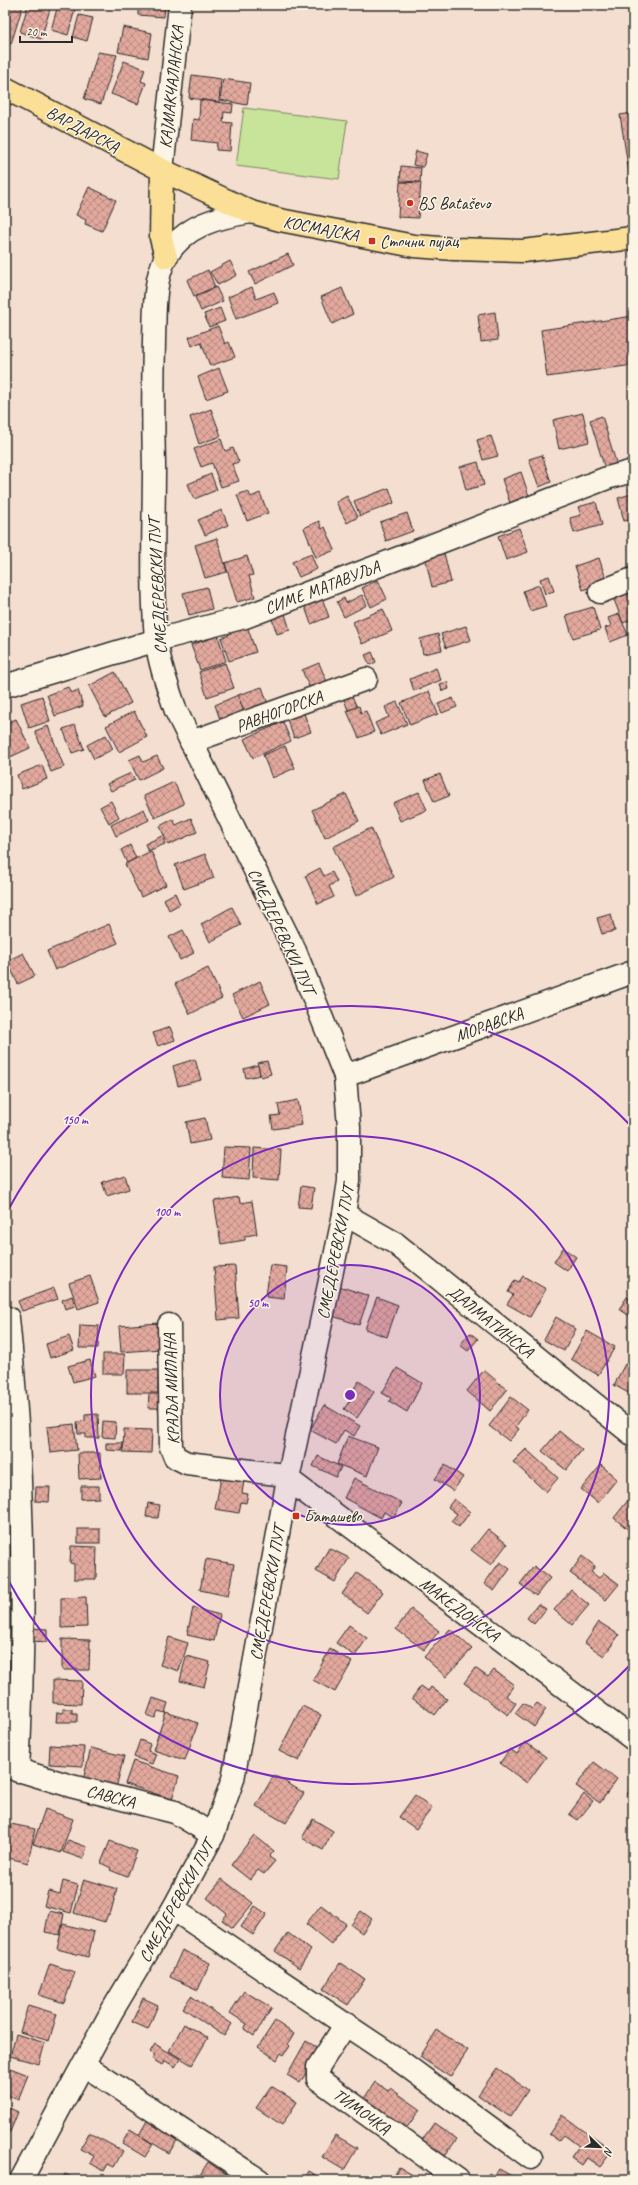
<svg xmlns="http://www.w3.org/2000/svg" width="638" height="2185" font-family="Caveat,sans-serif">
  <style>
    .green { fill: #c8e39a; stroke: #7a8762 }
    .building { fill: url(#building-cross-hatch); stroke: #2b2b2b }
    .lines { fill: none; stroke-linecap: round; stroke-linejoin: round }
    .minor-casing { stroke: #2b2b2b; stroke-width: 25 }
    .major-casing { stroke: #2b2b2b; stroke-width: 25 }
    .minor { stroke: #fcf5e5; stroke-width: 22 }
    .major { stroke: #fbdf96; stroke-width: 22 }
    .ring { fill: none; stroke: #7b2cbf; stroke-width: 2 }
    .poi-dot { fill: #c8321e; stroke: #fcf5e5; stroke-width: 1.5 }
    .labels { text-anchor: middle; stroke-width: 3; stroke-linejoin: round; paint-order: stroke }
    .street-label { font-size: 17px; fill: #2b2b2b; stroke: #fcf5e5 }
    .poi-label { font-size: 17px; fill: #2b2b2b; stroke: #fcf5e5; text-anchor: start }
    .centre { fill: #7b2cbf; stroke: #fcf5e5; stroke-width: 2 }
    .ring-label { font-size: 12px; text-anchor: middle; font-weight: bold; fill: #7b2cbf; stroke: #fcf5e5; stroke-width: 3; stroke-linejoin: round; paint-order: stroke }
  </style>
  <defs>
    <pattern id="building-cross-hatch" width="8" height="8" patternUnits="userSpaceOnUse"><rect width="8" height="8" fill="#e3a99e"/><path d="M0 0l8 8M0 8l8-8" fill="none" stroke="#b88a81"/></pattern>
  </defs>
  <rect width="100%" height="100%" fill="#f4ded0"/>
  <filter id="ink" filterUnits="userSpaceOnUse"><feTurbulence type="fractalNoise" baseFrequency=".025" numOctaves="2"/><feDisplacementMap in="SourceGraphic" scale="8" xChannelSelector="R" yChannelSelector="G"/><feConvolveMatrix kernelMatrix="1 2 1 2 8 2 1 2 1" color-interpolation-filters="sRGB"/></filter>
  <g filter="url(#ink)">
    <!-- green -->
    <polygon class="green" points="244,108 347,121 339,179 236,166"/>
    <!-- building -->
    <g class="building">
      <polygon points="5,5 23,5 11,44 5,42"/>
      <polygon points="28,5 50,9 41,39 20,32"/>
      <polygon points="58,5 76,5 68,35 51,30"/>
      <polygon points="138,5 165,5 164,17 138,15"/>
      <polygon points="79,15 93,18 87,41 73,37"/>
      <polygon points="123,27 152,33 148,58 118,52"/>
      <polygon points="98,52 117,55 101,104 84,99"/>
      <polygon points="124,61 145,69 141,81 146,83 138,104 111,94"/>
      <polygon points="192,75 221,79 219,102 189,98"/>
      <polygon points="223,79 250,83 247,105 220,100"/>
      <polygon points="200,100 233,104 232,113 224,112 223,122 232,123 230,151 216,150 217,143 191,140 193,119 199,120"/>
      <polygon points="633,113 633,192 632,192 620,115"/>
      <polygon points="416,151 427,154 423,167 413,165"/>
      <polygon points="401,166 421,168 420,182 400,181"/>
      <polygon points="400,182 421,183 418,218 398,217"/>
      <polygon points="89,187 116,200 102,231 85,224 86,220 76,215"/>
      <polygon points="288,254 293,265 255,284 249,272"/>
      <polygon points="230,261 237,275 218,285 210,272"/>
      <polygon points="208,270 215,287 194,296 187,280"/>
      <polygon points="216,287 223,301 201,311 195,297"/>
      <polygon points="252,287 256,299 274,292 278,303 236,319 228,297"/>
      <polygon points="342,288 353,314 332,324 321,297"/>
      <polygon points="220,308 225,321 209,327 204,314"/>
      <polygon points="495,312 498,340 481,342 478,315"/>
      <polygon points="633,316 633,365 547,377 541,330"/>
      <polygon points="218,326 225,344 229,342 235,357 210,366 201,342 192,346 189,337"/>
      <polygon points="219,368 228,391 206,399 198,377"/>
      <polygon points="211,409 221,436 199,444 190,417"/>
      <polygon points="583,413 589,442 559,449 553,420"/>
      <polygon points="602,416 618,469 606,472 590,420"/>
      <polygon points="491,436 498,456 483,460 477,440"/>
      <polygon points="221,439 225,451 233,448 239,462 232,464 239,481 221,487 212,463 201,467 194,449"/>
      <polygon points="542,455 551,482 539,487 529,459"/>
      <polygon points="478,462 484,485 466,490 460,467"/>
      <polygon points="521,472 529,496 510,503 502,479"/>
      <polygon points="211,474 217,490 194,499 188,484"/>
      <polygon points="389,488 394,503 360,516 354,501"/>
      <polygon points="633,488 633,519 624,521 618,498 631,494 629,489"/>
      <polygon points="248,491 251,497 260,493 268,513 247,521 237,495"/>
      <polygon points="347,496 358,517 347,523 336,502"/>
      <polygon points="596,502 602,525 574,533 570,518 581,515 578,507"/>
      <polygon points="222,510 228,525 205,535 198,520"/>
      <polygon points="407,513 413,531 386,541 380,522"/>
      <polygon points="319,521 322,529 325,527 335,550 316,558 304,528"/>
      <polygon points="519,528 528,552 506,560 498,536"/>
      <polygon points="217,538 227,572 205,578 195,545"/>
      <polygon points="444,553 451,582 432,587 425,557"/>
      <polygon points="311,554 317,569 299,577 292,562"/>
      <polygon points="247,556 253,575 249,576 255,597 237,602 225,563"/>
      <polygon points="599,558 607,582 583,590 575,566"/>
      <polygon points="549,576 554,591 545,594 540,579"/>
      <polygon points="378,580 387,599 371,607 362,588"/>
      <polygon points="539,585 546,606 530,611 523,591"/>
      <polygon points="207,587 212,609 189,615 183,593"/>
      <polygon points="633,589 633,619 623,623 613,597"/>
      <polygon points="362,595 367,605 344,617 337,602 344,598 346,603"/>
      <polygon points="322,598 329,617 311,624 304,604"/>
      <polygon points="593,607 600,630 573,638 566,615"/>
      <polygon points="383,609 392,631 362,644 353,622"/>
      <polygon points="285,614 290,630 277,634 272,619"/>
      <polygon points="619,614 628,635 610,642 605,628 611,626 608,618"/>
      <polygon points="247,626 256,652 229,661 221,638 229,635 228,632"/>
      <polygon points="466,626 471,640 446,648 441,634"/>
      <polygon points="438,634 442,650 423,654 420,639"/>
      <polygon points="218,636 226,661 200,670 191,645"/>
      <polygon points="372,652 376,662 370,665 365,655"/>
      <polygon points="225,663 234,688 207,697 199,672"/>
      <polygon points="319,663 327,682 310,689 302,670"/>
      <polygon points="436,668 441,680 414,691 410,679"/>
      <polygon points="115,672 131,703 105,717 89,686"/>
      <polygon points="447,682 449,689 442,691 440,684"/>
      <polygon points="68,687 71,693 78,690 83,706 55,716 47,695"/>
      <polygon points="262,687 270,710 246,719 238,695"/>
      <polygon points="429,691 438,714 410,725 401,703"/>
      <polygon points="351,694 357,707 348,710 343,697"/>
      <polygon points="238,695 246,719 223,728 215,705"/>
      <polygon points="42,696 50,721 29,728 21,703"/>
      <polygon points="453,698 457,707 442,713 438,704"/>
      <polygon points="397,702 407,724 381,735 375,723 389,717 385,707"/>
      <polygon points="359,706 361,713 366,711 374,732 359,738 347,711"/>
      <polygon points="134,711 147,737 119,752 106,726"/>
      <polygon points="303,711 311,732 294,738 286,717"/>
      <polygon points="16,719 30,748 8,758 5,752 5,724"/>
      <polygon points="283,722 291,741 253,758 244,739"/>
      <polygon points="75,725 84,749 72,753 63,729"/>
      <polygon points="48,726 64,767 51,772 35,731"/>
      <polygon points="106,735 113,749 94,759 87,745"/>
      <polygon points="285,746 295,768 272,778 263,755"/>
      <polygon points="140,755 143,762 157,756 163,768 139,780 129,760"/>
      <polygon points="42,765 47,779 22,789 17,775"/>
      <polygon points="131,773 135,780 111,791 107,784"/>
      <polygon points="440,774 449,796 434,802 425,780"/>
      <polygon points="174,782 184,804 155,818 144,796"/>
      <polygon points="419,792 427,810 400,821 393,803"/>
      <polygon points="346,794 359,821 325,838 312,810"/>
      <polygon points="111,801 119,817 109,823 100,807"/>
      <polygon points="144,809 149,820 116,836 111,825"/>
      <polygon points="191,818 197,832 168,845 160,826 173,819 176,825"/>
      <polygon points="371,828 394,877 356,896 333,847"/>
      <polygon points="162,836 165,844 148,851 145,844"/>
      <polygon points="130,845 136,858 127,863 121,850"/>
      <polygon points="151,851 166,885 141,897 125,864"/>
      <polygon points="205,854 214,878 184,889 175,865"/>
      <polygon points="320,868 324,876 332,872 337,882 329,886 334,897 318,904 305,876"/>
      <polygon points="175,893 180,904 169,910 164,899"/>
      <polygon points="232,907 241,925 210,942 201,924"/>
      <polygon points="611,914 615,931 602,934 597,918"/>
      <polygon points="109,924 118,943 55,970 47,951"/>
      <polygon points="183,930 194,953 180,960 169,937"/>
      <polygon points="23,953 35,976 18,984 7,961"/>
      <polygon points="208,968 222,998 190,1014 175,984"/>
      <polygon points="260,981 270,1004 243,1017 232,995"/>
      <polygon points="170,1027 175,1040 158,1046 153,1033"/>
      <polygon points="195,1059 201,1080 178,1086 173,1066"/>
      <polygon points="267,1061 271,1074 261,1077 257,1063"/>
      <polygon points="258,1065 260,1075 246,1078 244,1069"/>
      <polygon points="298,1100 302,1125 273,1129 271,1116 280,1115 278,1104"/>
      <polygon points="205,1118 210,1140 190,1144 186,1122"/>
      <polygon points="224,1147 251,1148 249,1180 222,1178"/>
      <polygon points="254,1148 281,1150 279,1180 253,1178"/>
      <polygon points="125,1175 129,1189 107,1196 102,1182"/>
      <polygon points="301,1186 314,1188 311,1208 298,1207"/>
      <polygon points="239,1197 240,1203 252,1201 257,1234 245,1236 245,1240 221,1244 214,1201"/>
      <polygon points="563,1248 576,1257 567,1271 554,1262"/>
      <polygon points="270,1265 287,1267 284,1299 266,1297"/>
      <polygon points="235,1266 239,1318 218,1320 214,1267"/>
      <polygon points="90,1276 99,1302 78,1309 69,1283"/>
      <polygon points="523,1276 546,1289 530,1317 507,1304 513,1295 508,1292 515,1280 519,1282"/>
      <polygon points="339,1286 369,1296 359,1325 330,1315"/>
      <polygon points="54,1288 58,1299 22,1311 18,1301"/>
      <polygon points="72,1296 75,1306 65,1309 62,1300"/>
      <polygon points="377,1297 398,1305 387,1337 365,1329"/>
      <polygon points="627,1297 633,1301 633,1318 619,1309"/>
      <polygon points="556,1317 576,1329 564,1351 544,1340"/>
      <polygon points="159,1323 161,1349 121,1352 119,1326"/>
      <polygon points="80,1325 99,1326 98,1348 79,1348"/>
      <polygon points="587,1331 615,1347 598,1375 571,1359"/>
      <polygon points="470,1333 478,1339 468,1351 460,1345"/>
      <polygon points="69,1336 74,1350 50,1358 46,1344"/>
      <polygon points="103,1354 125,1354 124,1374 103,1374"/>
      <polygon points="90,1360 95,1376 73,1382 68,1366"/>
      <polygon points="625,1364 633,1368 632,1395 614,1385"/>
      <polygon points="397,1368 422,1383 407,1412 389,1401 391,1398 382,1393"/>
      <rect x="127" y="1370" width="31" height="23"/>
      <polygon points="484,1370 507,1390 490,1411 467,1391"/>
      <polygon points="359,1381 374,1392 357,1418 344,1409 355,1393 352,1391"/>
      <polygon points="149,1394 161,1394 161,1408 148,1408"/>
      <polygon points="511,1397 528,1410 516,1426 519,1429 509,1441 489,1426"/>
      <polygon points="324,1405 360,1426 354,1436 344,1430 336,1444 310,1430"/>
      <polygon points="98,1414 99,1438 86,1438 86,1434 78,1434 77,1422 85,1421 85,1415"/>
      <polygon points="103,1421 116,1422 115,1438 102,1437"/>
      <polygon points="74,1424 77,1450 50,1453 47,1427"/>
      <polygon points="124,1429 152,1430 151,1453 123,1452"/>
      <polygon points="559,1431 582,1450 566,1470 542,1451"/>
      <polygon points="348,1436 378,1447 367,1476 337,1464"/>
      <polygon points="106,1443 123,1443 122,1451 106,1450"/>
      <polygon points="526,1449 558,1478 546,1492 513,1462"/>
      <polygon points="78,1453 100,1453 101,1478 79,1479"/>
      <polygon points="318,1456 341,1467 336,1477 313,1466"/>
      <polygon points="445,1465 463,1477 453,1491 435,1479"/>
      <polygon points="601,1465 617,1479 598,1503 581,1489"/>
      <polygon points="221,1478 244,1481 242,1493 248,1494 246,1503 241,1502 239,1513 215,1509"/>
      <polygon points="354,1478 402,1503 394,1517 384,1512 381,1518 344,1498"/>
      <polygon points="81,1486 99,1486 99,1498 81,1499"/>
      <polygon points="36,1487 50,1487 49,1502 35,1501"/>
      <polygon points="633,1494 633,1528 630,1531 614,1518"/>
      <polygon points="454,1499 470,1512 459,1527 451,1521 457,1514 448,1507"/>
      <polygon points="148,1503 160,1505 158,1518 146,1517"/>
      <rect x="78" y="1529" width="22" height="14"/>
      <polygon points="488,1529 507,1544 491,1565 471,1550"/>
      <polygon points="71,1546 97,1547 96,1579 74,1579 74,1564 70,1563"/>
      <polygon points="329,1548 349,1558 335,1582 316,1571"/>
      <polygon points="582,1556 595,1566 591,1572 599,1578 604,1573 619,1584 606,1600 570,1573"/>
      <polygon points="206,1559 234,1564 228,1596 200,1590"/>
      <polygon points="500,1562 510,1569 494,1591 484,1584"/>
      <polygon points="534,1566 550,1578 536,1596 520,1584"/>
      <polygon points="357,1573 383,1592 367,1613 342,1594"/>
      <polygon points="571,1590 589,1605 572,1625 554,1610"/>
      <polygon points="86,1597 87,1627 61,1628 61,1598"/>
      <polygon points="538,1604 546,1609 534,1624 527,1618"/>
      <polygon points="193,1608 220,1615 214,1641 187,1635"/>
      <polygon points="411,1609 439,1631 424,1650 396,1629"/>
      <polygon points="599,1622 619,1635 604,1656 585,1643"/>
      <polygon points="349,1625 367,1638 355,1656 336,1643"/>
      <polygon points="30,1628 47,1629 47,1642 30,1641"/>
      <polygon points="450,1629 472,1649 446,1677 424,1657"/>
      <polygon points="169,1637 188,1643 179,1671 160,1665"/>
      <polygon points="62,1639 90,1640 89,1670 62,1670"/>
      <polygon points="330,1649 352,1662 335,1692 313,1680"/>
      <polygon points="186,1656 210,1662 204,1687 180,1681"/>
      <polygon points="475,1668 488,1677 494,1670 514,1685 506,1696 516,1703 508,1715 464,1683"/>
      <polygon points="53,1680 82,1681 81,1704 53,1703"/>
      <polygon points="421,1686 428,1691 431,1687 447,1699 435,1715 412,1698"/>
      <polygon points="153,1698 168,1703 165,1713 158,1711 155,1718 147,1715"/>
      <polygon points="523,1703 532,1709 537,1703 546,1709 534,1727 515,1713"/>
      <polygon points="302,1706 321,1715 299,1761 279,1751"/>
      <polygon points="63,1709 72,1709 72,1713 77,1713 77,1722 56,1722 57,1712 63,1713"/>
      <polygon points="166,1712 198,1723 185,1760 153,1750"/>
      <polygon points="8,1720 9,1748 5,1748 5,1721"/>
      <polygon points="140,1740 150,1744 148,1751 156,1754 152,1764 134,1757"/>
      <polygon points="525,1742 546,1757 527,1783 500,1763 510,1749 517,1754"/>
      <polygon points="50,1745 84,1747 83,1766 49,1764"/>
      <polygon points="91,1748 124,1756 115,1792 82,1784"/>
      <polygon points="133,1761 179,1776 172,1799 125,1784"/>
      <polygon points="594,1762 617,1779 600,1803 576,1786"/>
      <polygon points="274,1775 304,1793 286,1823 256,1806"/>
      <polygon points="632,1786 633,1787 633,1800 626,1796"/>
      <polygon points="584,1794 593,1801 578,1820 569,1814"/>
      <polygon points="415,1795 432,1808 416,1829 399,1817"/>
      <polygon points="45,1809 73,1819 61,1853 33,1844"/>
      <polygon points="313,1819 333,1831 323,1850 302,1838"/>
      <polygon points="11,1824 35,1829 28,1863 5,1857"/>
      <polygon points="254,1835 274,1851 269,1857 275,1861 264,1874 258,1870 250,1880 231,1865"/>
      <polygon points="68,1840 87,1847 83,1859 63,1852"/>
      <polygon points="110,1841 137,1851 127,1877 110,1870 111,1868 101,1863"/>
      <polygon points="84,1879 117,1889 110,1915 108,1914 105,1922 74,1913"/>
      <polygon points="222,1879 253,1903 233,1928 222,1920 227,1914 207,1898"/>
      <polygon points="63,1881 78,1885 71,1913 44,1906 48,1891 60,1894"/>
      <polygon points="321,1905 346,1924 331,1944 306,1924"/>
      <polygon points="255,1906 267,1914 253,1935 241,1927"/>
      <polygon points="49,1911 64,1914 60,1935 45,1932"/>
      <polygon points="361,1911 372,1919 362,1933 351,1925"/>
      <polygon points="63,1924 94,1932 88,1957 57,1949"/>
      <polygon points="288,1933 311,1950 299,1968 275,1951"/>
      <polygon points="182,1950 210,1963 198,1990 170,1977"/>
      <polygon points="340,1963 365,1979 348,2005 323,1989"/>
      <polygon points="50,1964 75,1972 64,2003 39,1995"/>
      <polygon points="5,1966 11,1968 5,1990"/>
      <polygon points="244,1991 272,2008 254,2036 244,2029 247,2024 230,2013"/>
      <polygon points="191,1996 232,2024 224,2036 183,2008"/>
      <polygon points="143,1998 158,2005 148,2029 132,2022"/>
      <polygon points="28,2005 57,2014 49,2041 20,2032"/>
      <polygon points="275,2021 294,2034 288,2044 290,2046 284,2055 281,2053 277,2060 258,2047"/>
      <polygon points="184,2024 208,2038 192,2065 169,2051"/>
      <polygon points="437,2030 468,2050 450,2077 420,2057"/>
      <polygon points="16,2034 45,2043 39,2064 10,2056"/>
      <polygon points="306,2041 320,2049 300,2083 287,2075"/>
      <polygon points="155,2044 180,2059 175,2067 164,2060 162,2065 152,2059 155,2055 150,2052"/>
      <polygon points="5,2066 28,2075 18,2100 6,2094 5,2096"/>
      <polygon points="497,2068 528,2090 510,2117 478,2095"/>
      <polygon points="375,2082 388,2091 390,2088 420,2109 401,2136 361,2103"/>
      <polygon points="271,2086 297,2102 282,2125 256,2108"/>
      <polygon points="5,2106 18,2112 10,2132 5,2130"/>
      <polygon points="562,2115 612,2151 600,2167 587,2158 582,2165 571,2157 579,2146 564,2135 559,2141 549,2134"/>
      <polygon points="148,2119 179,2137 169,2153 139,2135"/>
      <polygon points="434,2123 457,2139 440,2162 418,2146"/>
      <polygon points="130,2130 153,2144 145,2157 122,2143"/>
      <polygon points="89,2133 123,2151 114,2167 108,2164 104,2171 90,2163 94,2156 80,2149"/>
      <polygon points="335,2135 357,2148 344,2170 322,2157"/>
      <polygon points="208,2162 232,2178 230,2180 197,2180"/>
      <polygon points="399,2167 421,2180 391,2180"/>
      <polygon points="499,2169 519,2180 485,2180 489,2173 494,2176"/>
      <polygon points="309,2171 324,2180 304,2180"/>
      <polygon points="65,2174 77,2180 62,2180"/>
    </g>
    <g class="lines">
      <!-- minor casing -->
      <g class="minor-casing">
        <g id="minor">
          <polyline points="162,170 180,5"/>
          <polyline points="600,592 633,579"/>
          <polyline points="5,686 157,640 245,617 607,478 633,471"/>
          <polyline points="191,742 366,679"/>
          <polyline points="345,1076 633,972"/>
          <polyline points="344,1214 395,1243 633,1435"/>
          <path d="M8 1318C24 1468 26 1620 18 1771"/>
          <polyline points="169,1325 171,1447 175,1457 187,1463 277,1474 288,1479 633,1739"/>
          <polyline points="5,1766 71,1786 175,1812 213,1835"/>
          <polyline points="173,1909 400,2061 531,2158"/>
          <polyline points="346,2024 318,2067 318,2079 458,2180"/>
          <polyline points="84,2065 259,2180"/>
          <path d="M21 2180 112 2011 173 1909 213 1835 233 1779 288 1479 344 1214 349 1181V1127L345 1076 295 951 176 711C168 688 159 663 156 638 151 581 154 524 154 466 153 424 153 382 154 340 155 313 153 281 166 257 184 225 218 217 251 212"/>
        </g>
      </g>
      <!-- major casing -->
      <g class="major-casing">
        <g id="major">
          <polyline points="5,88 162,170 251,212 280,220 414,246 454,249 523,251 633,238"/>
          <polyline points="162,170 161,238 166,257"/>
        </g>
      </g>
      <!-- minor -->
      <use href="#minor" class="minor"/>
      <!-- major -->
      <use href="#major" class="major"/>
    </g>
  </g>
  <!-- distance rings -->
  <circle cx="350" cy="1395" r="130" fill="#7b2cbf" fill-opacity=".12"/>
  <g class="ring">
    <circle cx="350" cy="1395" r="130"/>
    <circle cx="350" cy="1395" r="259"/>
    <path d="M632 1663A389 389 0 0 1 7 1578M7 1212A389 389 0 0 1 632 1127"/>
  </g>
  <!-- markers -->
  <g class="poi-dot">
    <circle cx="410" cy="203" r="4"/>
    <rect x="368" y="237" width="8" height="8" rx="2"/>
    <rect x="292" y="1512" width="8" height="8" rx="2"/>
  </g>
  <g class="labels">
    <!-- street labels -->
    <g class="street-label">
      <text transform="translate(171 87) rotate(-84)" y="6">КАЈМАКЧАЛАНСКА</text>
      <text transform="translate(83 129) rotate(28)" y="6">ВАРДАРСКА</text>
      <text transform="translate(321 228) rotate(11)" y="6">КОСМАЈСКА</text>
      <text transform="translate(157 586) rotate(-93)" y="6">СМЕДЕРЕВСКИ ПУТ</text>
      <text transform="translate(322 587) rotate(-21)" y="6">СИМЕ МАТАВУЉА</text>
      <text transform="translate(279 711) rotate(-20)" y="6">РАВНОГОРСКА</text>
      <text transform="translate(282 931) rotate(65)" y="6">СМЕДЕРЕВСКИ ПУТ</text>
      <text transform="translate(489 1024) rotate(-20)" y="6">МОРАВСКА</text>
      <text transform="translate(335 1252) rotate(-79)" y="6">СМЕДЕРЕВСКИ ПУТ</text>
      <text transform="translate(491 1321) rotate(39)" y="6">ДАЛМАТИНСКА</text>
      <text transform="translate(171 1389) rotate(-92)" y="6">КРАЉА МИЛАНА</text>
      <text transform="translate(267 1593) rotate(-80)" y="6">СМЕДЕРЕВСКИ ПУТ</text>
      <text transform="translate(460 1609) rotate(37)" y="6">МАКЕДОНСКА</text>
      <text transform="translate(111 1796) rotate(14)" y="6">САВСКА</text>
      <text transform="translate(176 1901) rotate(-61)" y="6">СМЕДЕРЕВСКИ ПУТ</text>
      <text transform="translate(362 2111) rotate(36)" y="6">ТИМОЧКА</text>
    </g>
    <!-- poi labels -->
    <g class="poi-label">
      <text x="418" y="209">BS Bataševo</text>
      <text x="380" y="247">Сточни пијац</text>
      <text x="304" y="1522">Баташево</text>
    </g>
  </g>
  <circle cx="350" cy="1395" r="6" class="centre"/>
  <g class="ring-label">
    <text x="75" y="1124">150 m</text>
    <text x="167" y="1216">100 m</text>
    <text x="258" y="1307">50 m</text>
  </g>
  <!-- margin -->
  <rect width="638" height="2185" fill="none" stroke="#fcf5e5" stroke-width="20"/>
  <rect x="10" y="10" width="618" height="2165" fill="none" stroke="#2b2b2b" stroke-width="1.5" filter="url(#ink)"/>
  <!-- north arrow -->
  <g transform="translate(600 2147) rotate(113)" stroke="#fcf5e5" stroke-width="3" paint-order="stroke">
  <path d="M0-3L7 15L0 10L-7 15Z" fill="#2b2b2b"/>
  <text y="-6" font-size="11" font-weight="bold" text-anchor="middle" fill="#2b2b2b">N</text>
  </g>
  <!-- scale -->
  <path d="M20 36v6h52v-6" fill="none" stroke="#2b2b2b" stroke-width="2"/>
  <text x="26" y="36" font-size="12" fill="#2b2b2b" stroke="#fcf5e5" stroke-width="3" paint-order="stroke">20 m</text>
</svg>
